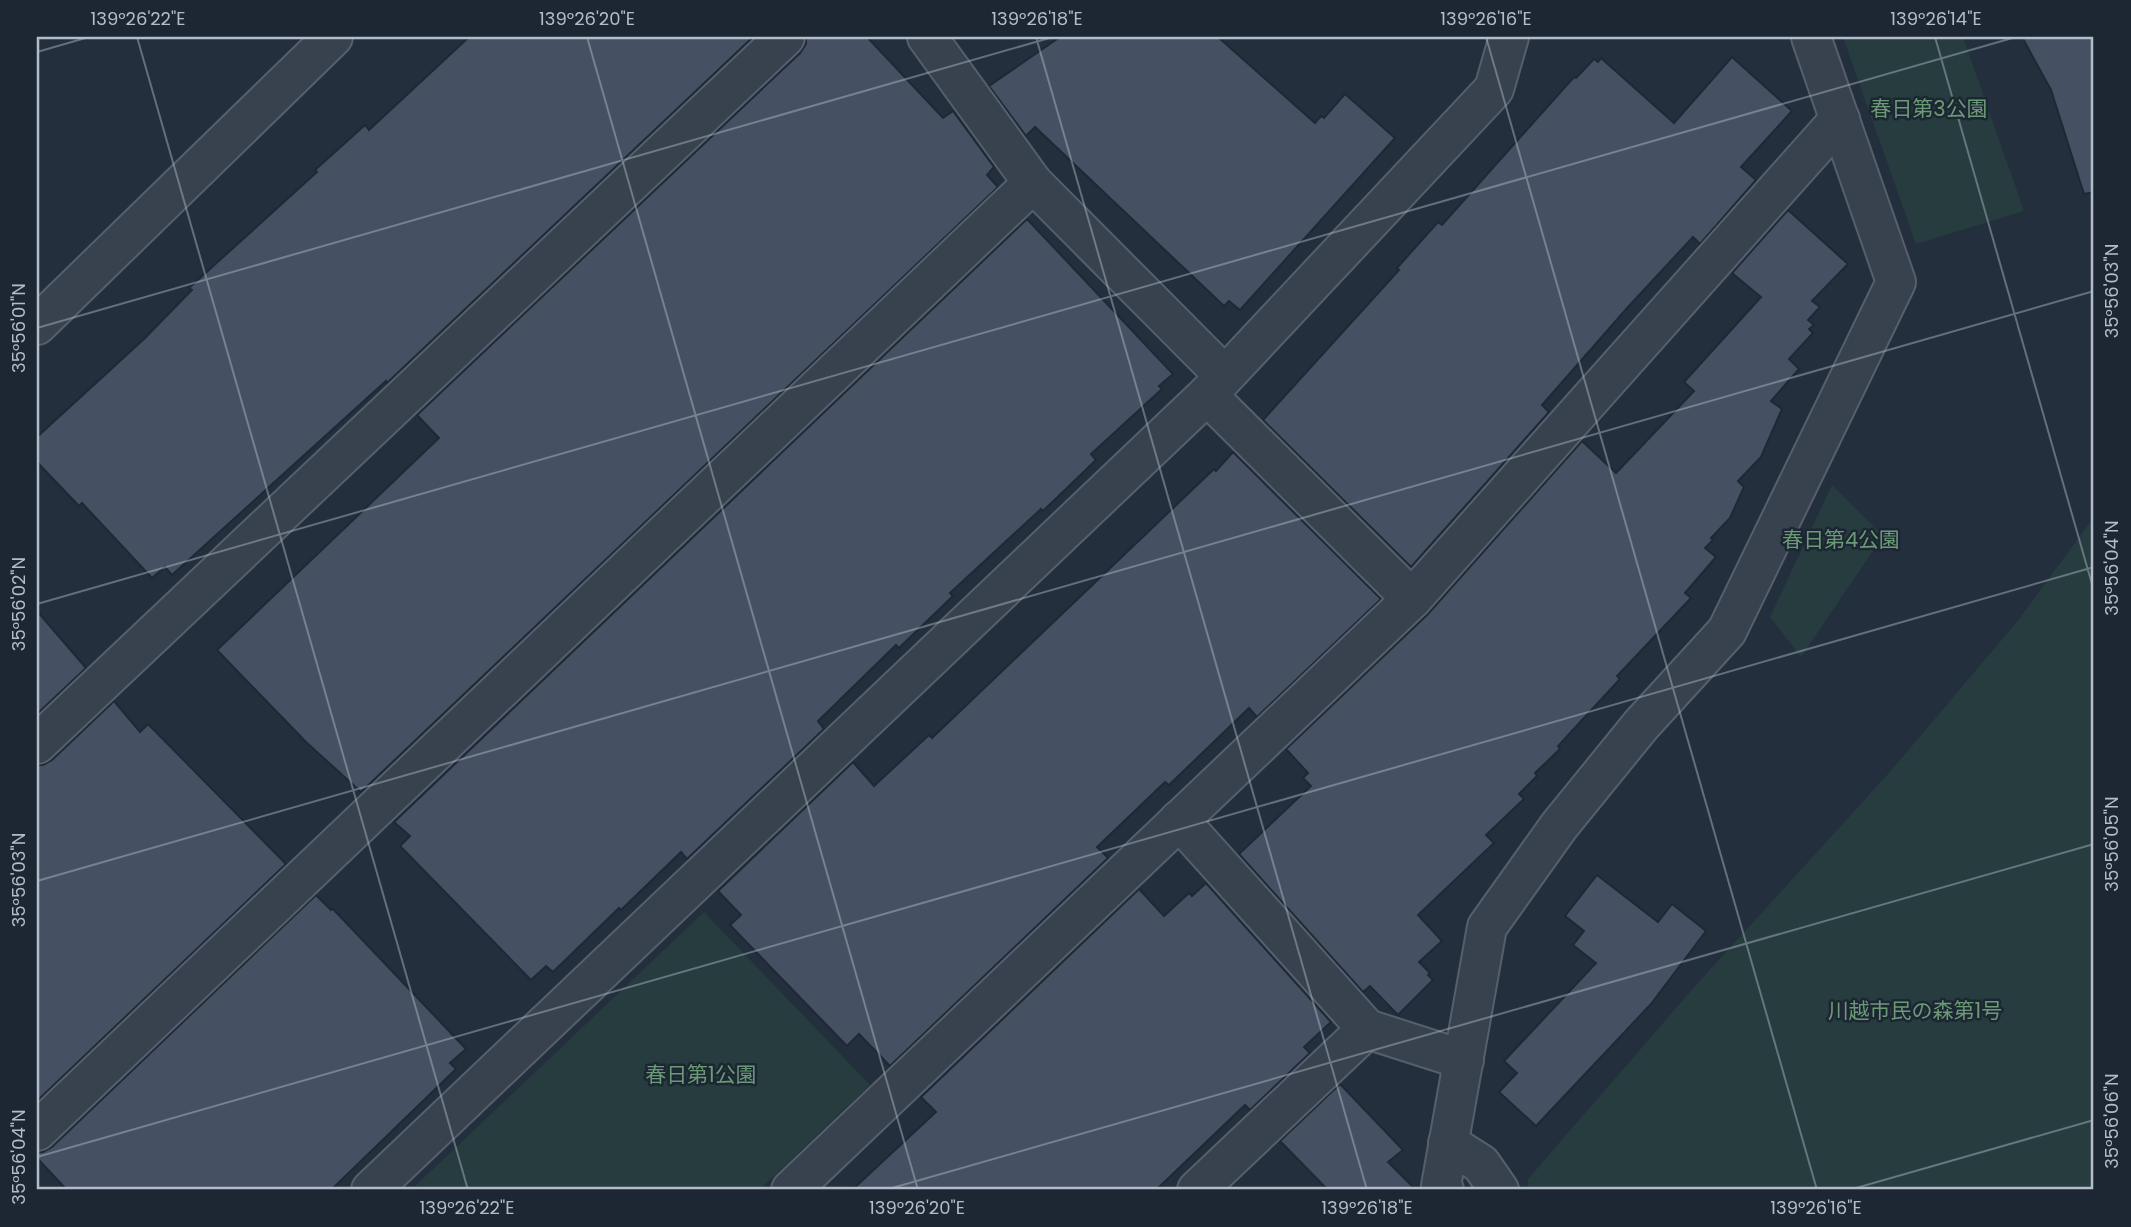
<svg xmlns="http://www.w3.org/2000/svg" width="2131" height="1227" font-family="Poppins,'Noto Sans JP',sans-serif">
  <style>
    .green { fill: #263c3f }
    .building { fill: #455162; stroke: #1f2835; stroke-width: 2 }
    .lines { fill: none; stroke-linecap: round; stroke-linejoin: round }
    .minor-casing { stroke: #565f6c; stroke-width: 42 }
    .minor { stroke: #38414e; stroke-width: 38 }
    .ticks { fill: none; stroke: #b4bcc9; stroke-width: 2; stroke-opacity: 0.45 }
    .labels { text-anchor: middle; stroke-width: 5; stroke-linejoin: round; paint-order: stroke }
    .park-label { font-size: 21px; fill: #6b9a76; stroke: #1d2633 }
    .neatline { fill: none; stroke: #b4bcc9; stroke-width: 2.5 }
    .ticks-label { font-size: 18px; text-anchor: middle; fill: #b4bcc9 }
  </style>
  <rect width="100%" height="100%" fill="#242f3e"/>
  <!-- green -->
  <g class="green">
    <polygon points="1843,37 1963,37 2024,211 1916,244"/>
    <polygon points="1832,485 1883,536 1801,657 1770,617"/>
    <polygon points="2094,517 2094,1190 1527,1190 1528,1179 1696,985 1889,773 2016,623"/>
    <polygon points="704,912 870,1085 759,1190 411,1190"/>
  </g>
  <!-- building -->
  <g class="building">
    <polygon points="469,37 753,37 387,383 386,381 172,575 165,567 152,578 82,503 79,506 37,462 37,437 144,339 192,290 189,288 317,172 315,170 365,125 369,130"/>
    <polygon points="806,37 867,37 943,118 953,111 994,167 987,175 998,187 361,792 306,742 217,650 439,438 417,415 800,53 806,44"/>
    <polygon points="1060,37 1218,37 1315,123 1321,116 1324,118 1345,94 1395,138 1240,310 1229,301 1224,306 1035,127 1026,136 989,86"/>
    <polygon points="2022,37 2094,37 2094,192 2084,194 2051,90"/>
    <polygon points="1732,57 1792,111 1741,167 1756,180 1700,244 1693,237 1628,307 1542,405 1549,412 1411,567 1263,420 1399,270 1397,268 1438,222 1442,225 1574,77 1576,78 1594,59 1598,62 1601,58 1674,123"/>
    <polygon points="1788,210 1848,264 1812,301 1820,307 1808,320 1814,325 1809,329 1813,333 1789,359 1799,369 1771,401 1782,409 1761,457 1738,481 1744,487 1730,518 1711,538 1713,540 1705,548 1716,557 1685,593 1691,598 1617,676 1620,679 1558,746 1560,749 1535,773 1537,776 1519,794 1524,799 1486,835 1494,843 1418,915 1442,941 1419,962 1430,973 1428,975 1433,980 1398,1015 1370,986 1363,992 1239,854 1311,786 1303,778 1308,773 1286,749 1428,614 1582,441 1616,473 1694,391 1684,382 1761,297 1732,273"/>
    <polygon points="1027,219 1173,374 1159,386 1162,389 1091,454 1096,460 1043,511 1041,509 950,593 953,596 899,648 896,645 818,721 824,729 687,859 681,852 621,910 619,908 553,972 546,966 531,980 400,846 410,836 394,822"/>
    <polygon points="1233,452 1381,599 1257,717 1249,708 1169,785 1165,782 1097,847 1108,858 890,1066 859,1034 847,1046 730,925 741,915 718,891 853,762 874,786 929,735 932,738 1214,469 1216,471"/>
    <polygon points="37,611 86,668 37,714"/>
    <polygon points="114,701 140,732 148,724 286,864 37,1101 37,765 43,765 52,760"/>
    <polygon points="1597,875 1658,922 1672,904 1706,931 1651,1004 1536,1126 1499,1092 1517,1073 1504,1061 1596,963 1573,945 1584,931 1565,916"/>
    <polygon points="1206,883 1331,1022 1304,1047 1310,1053 1250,1110 1245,1105 1156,1190 852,1190 936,1112 921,1097 1139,889 1164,916 1189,893 1192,896"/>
    <polygon points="316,895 331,910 333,909 466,1049 450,1063 456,1069 331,1190 67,1190 37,1158 37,1152 43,1152 52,1147"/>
    <polygon points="1340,1084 1403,1150 1388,1162 1416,1190 1328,1190 1280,1141"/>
  </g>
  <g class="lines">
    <!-- minor casing -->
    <g class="minor-casing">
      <g id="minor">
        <polyline points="927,37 1033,183 1224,375"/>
        <polyline points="37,325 333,37"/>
        <polyline points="1207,395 1412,599"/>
        <polyline points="37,744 785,37"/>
        <polyline points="1179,820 1367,1029 1464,1060"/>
        <polyline points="37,1131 1033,183"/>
        <polyline points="1448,1143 1481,1164 1499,1190"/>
        <polyline points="371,1190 1207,395 1494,89 1509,37"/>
        <polyline points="791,1190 1412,599 1840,119"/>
        <polyline points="1197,1190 1367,1029"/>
        <polyline points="1444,1190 1441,1186 1487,927 1559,826 1641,725 1727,631 1896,282 1811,37"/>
      </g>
    </g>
    <!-- minor -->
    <use href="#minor" class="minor"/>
  </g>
  <!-- ticks -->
  <path class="ticks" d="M137 37 468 1190M587 37 918 1190M1036 37 1367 1190M1486 37 1817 1190M1935 37 2094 591M37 52 89 37M37 328 1053 37M37 604 2016 37M37 881 2094 291M37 1157 2094 567M885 1190 2094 844M1849 1190 2094 1120"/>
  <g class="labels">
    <!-- park labels -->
    <g class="park-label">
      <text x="1929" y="116">春日第3公園</text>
      <text x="1841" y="547">春日第4公園</text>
      <text x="1915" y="1018">川越市民の森第1号</text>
      <text x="701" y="1082">春日第1公園</text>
    </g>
  </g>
  <!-- border -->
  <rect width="2131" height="1227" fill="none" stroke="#1d2633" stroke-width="77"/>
  <rect x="38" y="38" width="2054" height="1150" class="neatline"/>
  <g class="ticks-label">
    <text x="138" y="25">139°26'22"E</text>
    <text x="587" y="25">139°26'20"E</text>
    <text x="1037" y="25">139°26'18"E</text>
    <text x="1486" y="25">139°26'16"E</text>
    <text x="1936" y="25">139°26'14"E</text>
    <text transform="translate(2112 291) rotate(-90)" y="6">35°56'03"N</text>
    <text transform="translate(19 328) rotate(-90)" y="6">35°56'01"N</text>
    <text transform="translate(2112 568) rotate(-90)" y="6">35°56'04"N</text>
    <text transform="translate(19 604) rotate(-90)" y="6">35°56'02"N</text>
    <text transform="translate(2112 844) rotate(-90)" y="6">35°56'05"N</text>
    <text transform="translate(19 880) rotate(-90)" y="6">35°56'03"N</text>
    <text transform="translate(2112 1121) rotate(-90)" y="6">35°56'06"N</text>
    <text transform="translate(19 1157) rotate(-90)" y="6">35°56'04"N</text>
    <text x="467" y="1214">139°26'22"E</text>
    <text x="917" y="1214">139°26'20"E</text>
    <text x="1367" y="1214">139°26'18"E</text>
    <text x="1816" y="1214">139°26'16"E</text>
  </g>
</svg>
